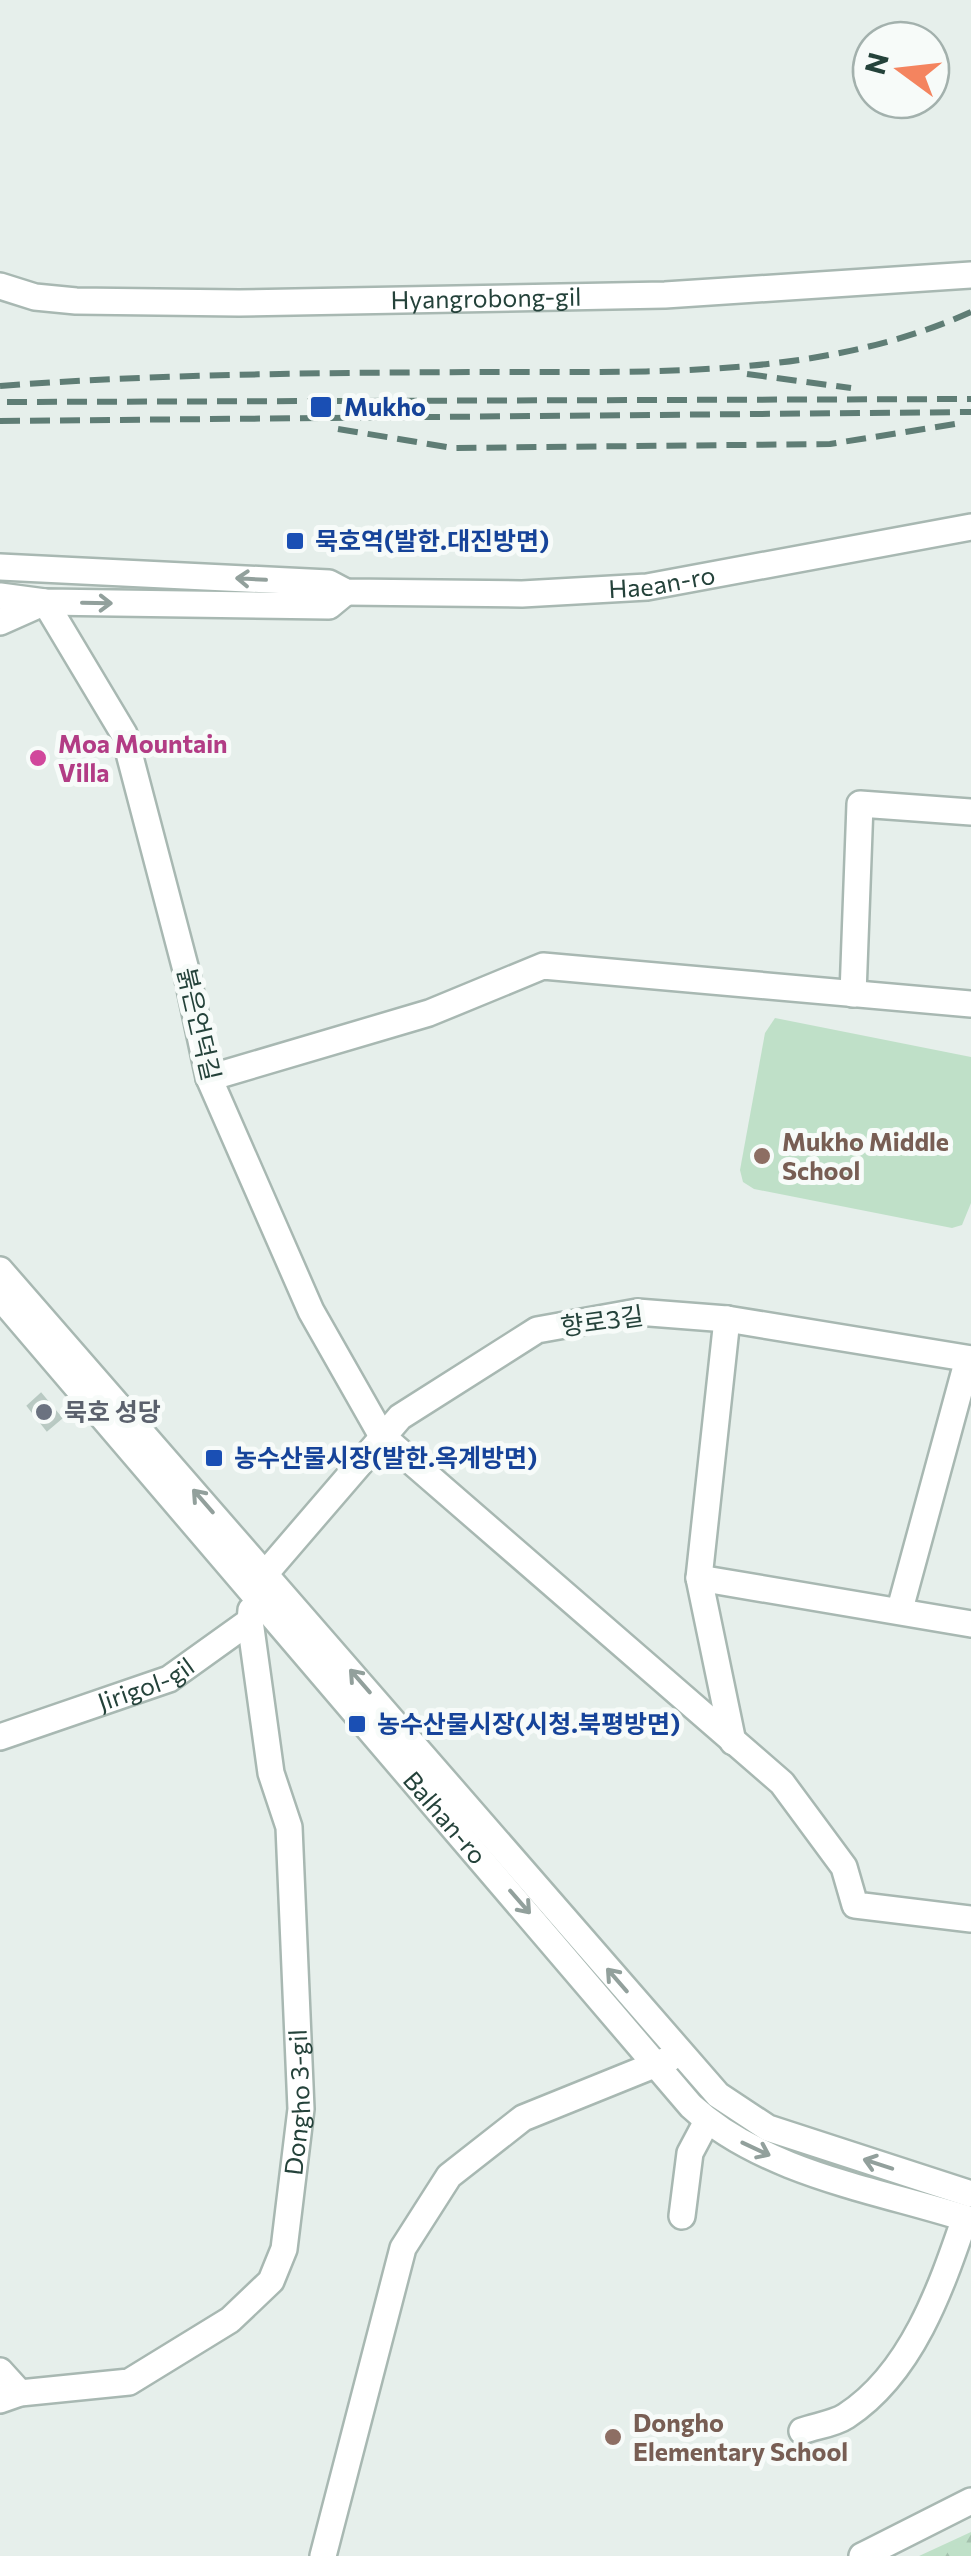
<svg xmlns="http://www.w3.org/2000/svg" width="971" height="2556" font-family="Commissioner,'Noto Sans KR',sans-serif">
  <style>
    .green { fill: #bfe0c8 }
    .forest { fill: url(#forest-firs) }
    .building { fill: #bbcac4; stroke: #b8c9c2; stroke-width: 2.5 }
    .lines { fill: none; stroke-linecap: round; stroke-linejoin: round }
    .minor-casing { stroke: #a8b8b2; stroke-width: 30 }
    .minor { stroke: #fff; stroke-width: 25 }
    .rail { stroke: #5f7d75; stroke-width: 6; stroke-dasharray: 20 10; stroke-linecap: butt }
    .oneway { stroke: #92a09c }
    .transit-dot { fill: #1a4fb4; stroke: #f7fbf9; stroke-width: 4 }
    .hotel-dot { fill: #d1479c; stroke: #f7fbf9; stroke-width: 4 }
    .education-dot { fill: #8d6e63; stroke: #f7fbf9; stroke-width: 4 }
    .worship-dot { fill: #6b7280; stroke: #f7fbf9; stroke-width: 4 }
    .labels { text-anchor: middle; stroke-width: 10; stroke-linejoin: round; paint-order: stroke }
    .street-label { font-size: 25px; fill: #24423a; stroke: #f7fbf9 }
    .transit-label { font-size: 25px; font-weight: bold; fill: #164399; stroke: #f7fbf9; text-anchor: start }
    .hotel-label { font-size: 25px; font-weight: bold; fill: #b23c85; stroke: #f7fbf9; text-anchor: start }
    .education-label { font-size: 25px; font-weight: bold; fill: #785e54; stroke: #f7fbf9; text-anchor: start }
    .worship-label { font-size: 25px; font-weight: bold; fill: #5b616d; stroke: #f7fbf9; text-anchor: start }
  </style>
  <defs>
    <pattern id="forest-firs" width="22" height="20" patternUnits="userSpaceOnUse" patternTransform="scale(2.5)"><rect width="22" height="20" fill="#bfe0c8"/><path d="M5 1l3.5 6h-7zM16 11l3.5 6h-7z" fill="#a4c1ad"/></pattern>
  </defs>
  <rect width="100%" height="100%" fill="#e6efeb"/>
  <!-- green -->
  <polygon class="green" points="775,1018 971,1057 971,1203 962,1225 952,1228 754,1189 743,1182 740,1170 765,1033"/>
  <!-- forest -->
  <polygon class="forest" points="971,2532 971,2556 919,2556"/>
  <!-- building -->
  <polygon class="building" points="41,1394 61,1418 47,1430 28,1406"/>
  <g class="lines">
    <!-- minor casing -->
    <g class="minor-casing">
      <g id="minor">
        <path id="s1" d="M0 286 35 297 76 301 239 303 665 295 971 275"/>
        <path id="s2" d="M0 567 329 583 346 592 522 594 647 587 971 527"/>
        <polyline points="0,596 45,602 329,606 346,592"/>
        <polyline points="0,622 45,602 124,734 186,970 209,1078 311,1311 382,1436 782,1783 844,1867 855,1905 971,1919"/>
        <polyline points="853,994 860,804 971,812"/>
        <polyline points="209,1078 429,1013 543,966 971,1004"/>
        <polyline points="0,1270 718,2095 768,2128 971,2194"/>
        <path id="s3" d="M0 1297 691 2106C765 2174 878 2190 971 2220"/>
        <polyline points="727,1319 699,1578 733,1742"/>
        <polyline points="699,1578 971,1624"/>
        <polyline points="258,1582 400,1417 537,1330 637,1312 727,1319 971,1359"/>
        <polyline points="900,1609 968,1359"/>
        <path id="s4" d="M0 1737 169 1679 250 1621 251 1610"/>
        <polyline points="682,2216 690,2153 707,2121"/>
        <polyline points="0,2371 20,2393"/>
        <path id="s5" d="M0 2400 20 2393 129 2382 230 2320 271 2281 284 2249 301 2109 289 1827 271 1773 250 1621"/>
        <path d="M802 2431C815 2426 834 2424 846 2416 912 2373 941 2288 965 2218"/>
        <polyline points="323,2556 403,2248 449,2176 523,2118 669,2059"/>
        <polyline points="862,2556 971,2501"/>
      </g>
    </g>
    <!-- minor -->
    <use href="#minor" class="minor"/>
    <!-- rail -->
    <g class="rail">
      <polyline points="747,374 851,388"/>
      <path d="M0 386C157 374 313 373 470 372 637 371 815 382 971 312"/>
      <polyline points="7,402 971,399"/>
      <polyline points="0,421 971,412"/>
      <polyline points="338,429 453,448 830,444 955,424"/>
    </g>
  </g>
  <!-- one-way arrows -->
  <defs><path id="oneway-shaft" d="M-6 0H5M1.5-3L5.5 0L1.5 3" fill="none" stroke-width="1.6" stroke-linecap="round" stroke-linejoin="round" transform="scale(2.5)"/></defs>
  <g class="oneway">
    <use href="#oneway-shaft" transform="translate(251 579) rotate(-177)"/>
    <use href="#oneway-shaft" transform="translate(97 603) rotate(1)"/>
    <use href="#oneway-shaft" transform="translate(203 1501) rotate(-131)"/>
    <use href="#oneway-shaft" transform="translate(360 1681) rotate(-131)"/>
    <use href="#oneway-shaft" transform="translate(520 1902) rotate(49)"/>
    <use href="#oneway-shaft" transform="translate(617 1980) rotate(-131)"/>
    <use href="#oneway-shaft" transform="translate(756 2149) rotate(25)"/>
    <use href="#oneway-shaft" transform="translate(878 2164) rotate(-162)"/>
  </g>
  <!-- markers -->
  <g class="transit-dot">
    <rect x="309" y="395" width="24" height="24" rx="5"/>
    <rect x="285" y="531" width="20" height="20" rx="5"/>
    <rect x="204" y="1448" width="20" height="20" rx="5"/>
    <rect x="347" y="1714" width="20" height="20" rx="5"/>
  </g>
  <circle class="hotel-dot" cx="38" cy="758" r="10"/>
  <g class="education-dot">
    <circle cx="762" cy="1156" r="10"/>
    <circle cx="613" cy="2437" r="10"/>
  </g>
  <circle class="worship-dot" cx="44" cy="1412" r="10"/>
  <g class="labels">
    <!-- street labels -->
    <g class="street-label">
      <text dy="9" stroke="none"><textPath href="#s1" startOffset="488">Hyangrobong-gil</textPath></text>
      <text dy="9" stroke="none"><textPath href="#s2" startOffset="665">Haean-ro</textPath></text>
      <text transform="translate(199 1024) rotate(77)" y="9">붉은언덕길</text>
      <text transform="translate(602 1321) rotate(-8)" y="9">향로3길</text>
      <text dy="9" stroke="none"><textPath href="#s4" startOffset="155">Jirigol-gil</textPath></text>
      <text dy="9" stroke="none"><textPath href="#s3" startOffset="685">Balhan-ro</textPath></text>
      <text dy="9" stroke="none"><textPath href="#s5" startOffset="488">Dongho 3-gil</textPath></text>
    </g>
    <!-- transit labels -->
    <g class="transit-label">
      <text x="344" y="416">Mukho</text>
      <text x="315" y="550">묵호역(발한.대진방면)</text>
      <text x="234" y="1467">농수산물시장(발한.옥계방면)</text>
      <text x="377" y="1733">농수산물시장(시청.북평방면)</text>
    </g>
    <!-- hotel labels -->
    <g class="hotel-label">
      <text x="58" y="753">Moa Mountain<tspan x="58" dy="29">Villa</tspan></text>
    </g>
    <!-- education labels -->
    <g class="education-label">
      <text x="782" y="1151">Mukho Middle<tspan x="782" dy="29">School</tspan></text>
      <text x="633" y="2432">Dongho<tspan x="633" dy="29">Elementary School</tspan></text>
    </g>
    <!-- worship labels -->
    <g class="worship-label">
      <text x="64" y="1421">묵호 성당</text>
    </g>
  </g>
  <!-- north arrow -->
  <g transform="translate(901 70) rotate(285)"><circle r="48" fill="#f7fbf9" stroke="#a3b1ad" stroke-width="2.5"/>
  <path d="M0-8L18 38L0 25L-18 38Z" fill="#f4845f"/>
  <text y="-15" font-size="28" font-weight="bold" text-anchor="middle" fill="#24423a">N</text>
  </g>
</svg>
